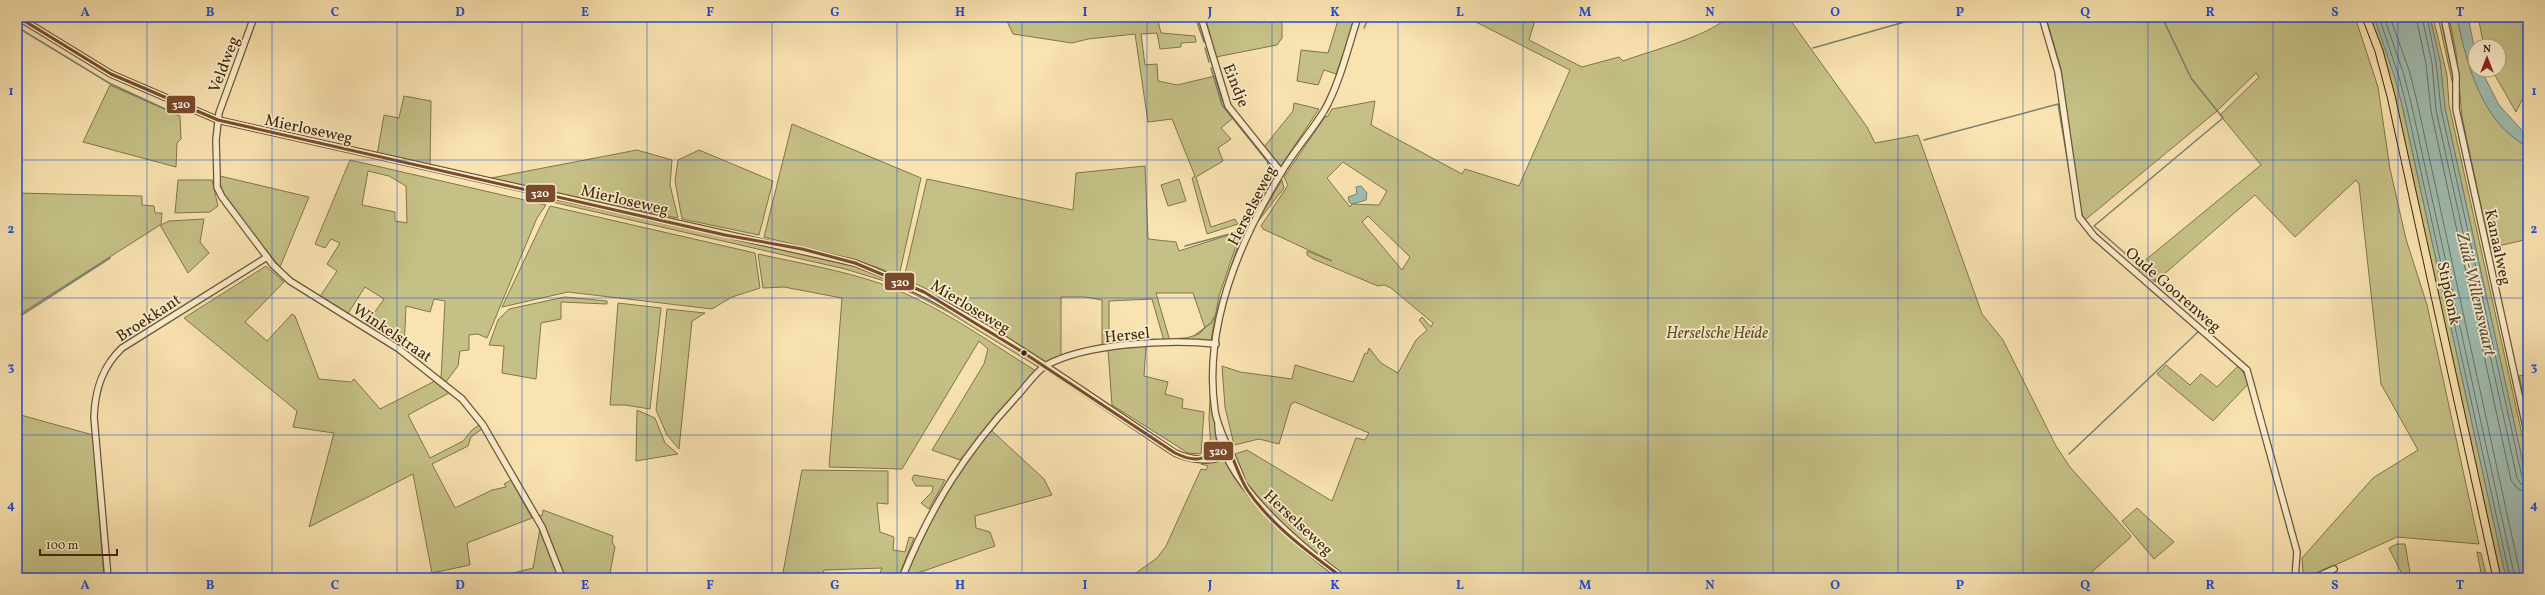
<svg xmlns="http://www.w3.org/2000/svg" width="2545" height="595" font-family="Vollkorn,serif">
  <style>
    .green { fill: #c5c186; stroke: #827449; fill-rule: evenodd }
    .water { fill: #9fbdb2; stroke: #788170 }
    .lines { fill: none; stroke-linecap: round; stroke-linejoin: round }
    .shore { stroke: #6e725f; stroke-width: 1 }
    .stream { stroke: #788170; stroke-width: 1.5 }
    .minor-casing { stroke: #6d5535; stroke-width: 8 }
    .major-casing { stroke: #3e260c; stroke-width: 9 }
    .minor { stroke: #fbedcc; stroke-width: 5.5 }
    .major { stroke: #f9e3b0; stroke-width: 7 }
    .bus-1-casing { stroke: #fbedcc; stroke-width: 6 }
    .bus-1 { stroke: #7a4b2a; stroke-width: 3 }
    .grid { fill: none; stroke: #1d4ed8; stroke-width: 1; stroke-opacity: 0.55 }
    .bus-dot { fill: #3e260c; stroke: #fbedcc; stroke-width: 1.5 }
    .labels { text-anchor: middle; stroke-width: 3.5; stroke-linejoin: round; paint-order: stroke }
    .street-label { font-size: 16px; fill: #3e260c; stroke: #fbedcc }
    .park-label { font-size: 16px; font-style: italic; fill: #604d2a; stroke: #fbedcc }
    .water-label { font-size: 17px; font-style: italic; fill: #5b533e; stroke: #fbedcc }
    .line-badge { stroke: #fbedcc; stroke-width: 1.5 }
    .badge-label { font-size: 11px; text-anchor: middle; font-weight: bold; fill: #fff }
    .neatline { fill: none; stroke: #1d4ed8; stroke-width: 1.5 }
    .grid-label { font-size: 13px; text-anchor: middle; font-weight: bold; fill: #1d4ed8 }
  </style>
  <rect width="100%" height="100%" fill="#f9e3b0"/>
  <filter id="stains"><feTurbulence type="fractalNoise" baseFrequency=".005" numOctaves="4"/><feColorMatrix values="0 0 0 0 .2 0 0 0 0 .09 0 0 0 0 .02 0 0 0 .5 -.17"/></filter>
  <radialGradient id="worn" r=".72"><stop offset=".6" stop-color="#630" stop-opacity="0"/><stop offset="1" stop-color="#630" stop-opacity=".3"/></radialGradient>
  <!-- green -->
  <g class="green">
    <polygon points="1005,17 1157,17 1161,33 1195,36 1196,42 1181,43 1181,47 1160,49 1157,33 1141,34 1145,65 1157,64 1158,81 1177,85 1215,76 1222,100 1233,118 1221,128 1231,139 1218,148 1223,161 1196,177 1211,227 1235,219 1238,224 1207,234 1192,178 1195,176 1172,119 1148,122 1135,34 1088,39 1072,43 1013,34"/>
    <polygon points="1205,17 1282,17 1282,38 1277,45 1216,57"/>
    <polygon points="1339,17 1356,17 1336,74 1324,70 1318,85 1297,81 1301,50 1328,53"/>
    <path d="M1496 17H1536L1529 40 1582 67 1619 57 1623 61C1650 51 1709 36 1728 17H1788L1867 127 1875 143 1918 135 1982 314 2003 340 2056 446 2070 467 2131 536 2129 539 2085 578H1129L1157 558 1166 546 1201 469 1206 470 1208 466 1201 464 1209 463 1247 450 1332 501 1356 438 1365 440 1369 433 1295 402 1291 404 1279 444 1259 439 1234 445 1225 407 1222 366 1240 372 1292 379 1295 365 1353 382 1365 353 1367 354 1369 348 1381 363 1398 373 1416 340 1427 330 1419 320 1422 317 1431 327 1433 323 1391 288 1384 285 1378 286 1313 259 1307 255V251L1332 261 1263 229 1261 226 1288 185 1284 177 1325 117 1328 116 1332 109 1375 101 1371 125 1462 174 1465 169 1519 186 1570 70 1472 20ZM1343 162 1387 191 1379 205 1352 204 1350 207 1327 178ZM1368 216 1410 257 1402 270 1362 222Z"/>
    <polygon points="2046,17 2355,17 2378,87 2390,169 2406,239 2427,305 2479,544 2397,537 2311,576 2303,574 2302,558 2373,478 2418,450 2381,384 2359,184 2356,180 2295,237 2255,195 2155,282 2137,267 2261,165 2220,115 2259,77 2256,73 2217,111 2085,220 2081,212 2061,69"/>
    <polygon points="2369,17 2374,17 2396,78 2506,578 2500,578 2398,114"/>
    <polygon points="2430,17 2433,17 2447,75 2449,105 2528,461 2528,486 2445,108 2440,61"/>
    <polygon points="2438,17 2444,17 2451,53 2455,95"/>
    <path d="M2449 17H2457C2467 64 2482 123 2528 147V239L2490 248 2462 117 2456 52Z"/>
    <polygon points="2478,17 2528,17 2528,88 2516,112 2492,70 2499,70 2499,46 2484,46"/>
    <polygon points="110,85 180,116 181,139 177,143 176,167 83,142"/>
    <polygon points="404,96 431,101 430,167 377,155 384,115 399,118"/>
    <polygon points="1294,103 1319,109 1281,166 1264,147 1293,111"/>
    <path d="M792 124 921 178 899 276C855 257 810 249 764 237Z"/>
    <polygon points="637,150 672,160 670,185 678,218 486,179"/>
    <polygon points="699,150 773,181 759,235 682,219 675,181 678,160"/>
    <path d="M350 160 546 205 537 218 487 338 478 334 469 335V350L460 351 458 366 445 383 441 379 445 301 434 299 430 312 406 306 404 351 365 326 384 299 365 287 347 315 319 298 337 271 327 264 340 243 331 239 325 248 315 244ZM368 171 389 176 406 186 407 223 395 221V212L362 205Z"/>
    <polygon points="1145,166 1148,239 1176,242 1179,251 1241,231 1219,296 1211,340 1202,342 1177,341 1199,334 1205,328 1193,293 1156,293 1170,341 1164,341 1152,299 1109,301 1109,346 1102,347 1102,300 1085,297 1061,297 1061,357 1047,363 943,297 904,278 927,179 1073,210 1076,173"/>
    <polygon points="220,176 309,197 280,267 226,200 220,184"/>
    <polygon points="1179,179 1186,201 1168,206 1161,185"/>
    <polygon points="178,180 212,180 218,206 210,212 175,213"/>
    <polygon points="1282,180 1284,188 1256,224"/>
    <polygon points="17,193 142,196 142,205 154,206 155,213 162,213 161,225 169,221 204,219 200,242 209,253 188,273 160,225 17,316"/>
    <polygon points="556,200 757,242 868,268 904,284 970,321 1037,364 1038,367 948,312 916,295 881,280 845,269 552,202"/>
    <polygon points="550,206 755,253 760,288 732,297 712,309 568,292 502,307"/>
    <path d="M758 254C799 263 840 270 879 283 936 303 986 340 1036 371L960 460 932 450 984 364 988 349 979 341 902 469 829 467 842 298 784 287 763 288Z"/>
    <polygon points="266,266 284,282 245,322 267,341 292,314 295,316 319,379 351,382 354,379 380,409 435,381 449,393 408,415 430,458 463,441 472,430 479,425 482,429 471,437 468,446 432,464 455,508 492,490 506,487 504,484 511,480 532,518 467,543 470,565 432,573 413,474 309,527 334,433 293,427 297,411 184,318"/>
    <polygon points="565,297 607,301 607,304 561,302 561,319 541,323 536,379 502,373 504,346 489,345 498,320 509,309"/>
    <polygon points="618,303 661,308 650,409 625,405 610,405"/>
    <polygon points="667,309 705,313 692,321 679,449 667,435 656,410"/>
    <polygon points="1135,346 1146,346 1144,376 1168,382 1165,394 1183,399 1182,408 1204,412 1201,454 1188,453 1112,405 1108,350"/>
    <polygon points="2166,365 2190,385 2201,374 2217,387 2239,365 2249,383 2213,421 2157,374"/>
    <polygon points="2528,374 2528,417 2519,376"/>
    <polygon points="1211,381 1217,447 1211,451 1209,419"/>
    <polygon points="637,410 655,418 665,443 678,454 636,461"/>
    <polygon points="17,414 93,435 104,578 17,578"/>
    <polygon points="991,430 1044,479 1052,495 975,516 976,528 990,532 995,546 915,574 915,578 904,578 930,517 969,459"/>
    <polygon points="802,470 888,471 888,504 877,503 880,532 894,537 893,550 905,552 909,537 914,538 898,578 878,578 882,568 824,570 822,578 782,578"/>
    <polygon points="914,475 945,480 929,509 921,503 932,492 933,486 916,486 912,479"/>
    <polygon points="2137,508 2174,542 2154,559 2122,521"/>
    <polygon points="543,510 613,536 612,542 615,547 609,578 494,578 533,568 541,523 536,514 542,516"/>
    <polygon points="2397,544 2405,544 2411,578 2404,578 2389,548"/>
    <polygon points="2477,552 2481,553 2487,578 2482,578"/>
  </g>
  <!-- water -->
  <g class="water">
    <polygon points="2374,17 2430,17 2440,61 2445,108 2528,486 2528,578 2506,578 2403,109 2395,78"/>
    <path d="M2457 17H2468L2475 51V70H2481L2499 105 2528 137V147C2481 122 2467 65 2457 17Z"/>
    <polygon points="1361,186 1367,193 1366,200 1352,204 1349,202 1348,197 1357,194 1356,187"/>
  </g>
  <g class="lines">
    <!-- shore -->
    <g class="shore">
      <polyline points="2379,17 2399,77 2407,108 2510,578"/>
      <polyline points="2384,17 2404,75 2412,107 2515,578"/>
      <polyline points="2390,17 2410,73 2418,106 2521,578"/>
      <polyline points="2416,17 2426,64 2431,111 2511,480 2518,489 2528,492"/>
      <polyline points="2422,17 2432,63 2436,110 2517,478 2521,484 2528,486"/>
      <polyline points="2427,17 2436,62 2441,109 2522,477 2528,481"/>
    </g>
    <!-- stream -->
    <g class="stream">
      <polyline points="2162,17 2191,78 2223,118 2094,226 2201,320"/>
      <polyline points="1197,22 1204,42"/>
      <polyline points="17,27 109,83 178,115"/>
      <polyline points="1364,28 1369,17"/>
      <polyline points="1205,48 1209,62"/>
      <polyline points="1813,48 1922,17"/>
      <path d="M1211 68 1222 105 1267 161C1276 183 1255 205 1244 223"/>
      <polyline points="1924,140 2058,104 2076,211"/>
      <polyline points="2082,225 2090,234"/>
      <polyline points="1185,246 1237,232"/>
      <polyline points="17,318 110,258"/>
      <polyline points="1194,336 1211,323 1216,314 1243,230 1237,232 1239,227"/>
      <polyline points="1141,339 1169,340"/>
      <polyline points="1175,339 1186,338"/>
      <polyline points="1103,345 1113,343"/>
      <polyline points="2241,368 2246,375"/>
      <polyline points="2069,454 2199,331"/>
    </g>
    <!-- minor casing -->
    <g class="minor-casing">
      <g id="minor">
        <path d="M18 17 111 74 218 120 855 263C971 307 1072 385 1175 453 1189 459 1219 466 1229 450"/>
        <polyline points="254,17 219,113 216,140 217,176 217,187 222,197 273,265 290,281 399,349 462,399 483,425 542,527 562,578"/>
        <polyline points="1201,17 1228,106 1281,172"/>
        <polyline points="2042,17 2058,72 2079,217 2094,236 2247,370 2297,552 2295,578"/>
        <polyline points="2444,17 2456,75 2456,109 2528,436"/>
        <path d="M1218 426C1220 480 1302 547 1343 578"/>
        <polyline points="1203,459 1227,450"/>
        <path d="M1242 481C1235 458 1219 435 1215 411 1203 328 1239 242 1281 173 1294 151 1311 132 1324 111 1340 83 1348 47 1358 17"/>
        <path d="M108 578 94 417C95 390 102 367 122 348L267 257"/>
        <path d="M902 578C931 506 965 452 1018 395 1026 386 1036 372 1045 366 1085 343 1170 339 1216 344"/>
        <polyline points="2314,578 2334,569"/>
      </g>
    </g>
    <!-- major casing -->
    <g class="major-casing">
      <polyline id="major" points="2366,17 2379,51 2391,96 2497,578"/>
    </g>
    <!-- minor -->
    <use href="#minor" class="minor"/>
    <!-- major -->
    <use href="#major" class="major"/>
    <!-- bus-1 casing -->
    <g class="bus-1-casing">
      <path id="bus-1" d="M18 17 111 74 218 120 725 235 802 249 855 263 924 292 1024 353 1175 453C1208 469 1206 448 1229 450 1236 464 1240 479 1248 491 1272 526 1310 553 1343 578"/>
    </g>
    <!-- bus-1 -->
    <use href="#bus-1" class="bus-1"/>
  </g>
  <!-- grid -->
  <path class="grid" d="M147 17V578M272 17V578M397 17V578M522 17V578M647 17V578M772 17V578M897 17V578M1022 17V578M1147 17V578M1272 17V578M1398 17V578M1523 17V578M1648 17V578M1773 17V578M1898 17V578M2023 17V578M2148 17V578M2273 17V578M2398 17V578M17 160H2528M17 298H2528M17 435H2528"/>
  <!-- markers -->
  <circle class="bus-dot" cx="1024" cy="353" r="3.5"/>
  <g class="labels">
    <!-- street labels -->
    <g class="street-label">
      <text transform="translate(223 64) rotate(-69)" y="6">Veldweg</text>
      <text transform="translate(1237 85) rotate(68)" y="6">Eindje</text>
      <text transform="translate(309 128) rotate(12)" y="6">Mierloseweg</text>
      <text transform="translate(625 199) rotate(13)" y="6">Mierloseweg</text>
      <text transform="translate(1251 205) rotate(-63)" y="6">Herselseweg</text>
      <text transform="translate(2499 247) rotate(78)" y="6">Kanaalweg</text>
      <text transform="translate(2174 289) rotate(41)" y="6">Oude Goorenweg</text>
      <text transform="translate(2450 293) rotate(78)" y="6">Stipdonk</text>
      <text transform="translate(971 306) rotate(31)" y="6">Mierloseweg</text>
      <text transform="translate(148 317) rotate(-33)" y="6">Broekkant</text>
      <text transform="translate(393 332) rotate(34)" y="6">Winkelstraat</text>
      <text transform="translate(1127 334) rotate(-6)" y="6">Hersel</text>
      <text transform="translate(1299 522) rotate(43)" y="6">Herselseweg</text>
    </g>
    <!-- park labels -->
    <g class="park-label">
      <text x="1717" y="338">Herselsche Heide</text>
    </g>
    <!-- water labels -->
    <g class="water-label">
      <text transform="translate(2477 294) rotate(77)" y="6">Zuid-Willemsvaart</text>
    </g>
  </g>
  <g class="line-badge">
    <rect x="166" y="95" width="30" height="19" rx="4" fill="#7a4b2a"/>
    <rect x="525" y="184" width="31" height="19" rx="4" fill="#7a4b2a"/>
    <rect x="884" y="272" width="31" height="19" rx="4" fill="#7a4b2a"/>
    <rect x="1203" y="441" width="31" height="20" rx="4" fill="#7a4b2a"/>
  </g>
  <g class="badge-label">
    <text x="181" y="108">320</text>
    <text x="540" y="197">320</text>
    <text x="900" y="286">320</text>
    <text x="1218" y="455">320</text>
  </g>
  <!-- margin -->
  <rect width="2545" height="595" fill="none" stroke="#f9e3b0" stroke-width="44"/>
  <!-- north arrow -->
  <g transform="translate(2487 58)"><circle r="19" fill="#fbedcc" stroke="#af9d7f"/>
  <path d="M0-3L7 15L0 10L-7 15Z" fill="#8f2418"/>
  <text y="-6" font-size="11" font-weight="bold" text-anchor="middle" fill="#3e260c">N</text>
  </g>
  <!-- scale -->
  <path d="M40 549v6h77v-6" fill="none" stroke="#3e260c" stroke-width="2"/>
  <text x="46" y="549" font-size="12" fill="#3e260c" stroke="#fbedcc" stroke-width="3" paint-order="stroke">100 m</text>
  <rect x="22" y="22" width="2501" height="551" class="neatline"/>
  <g class="grid-label">
    <text x="85" y="16">A</text>
    <text x="210" y="16">B</text>
    <text x="335" y="16">C</text>
    <text x="460" y="16">D</text>
    <text x="585" y="16">E</text>
    <text x="710" y="16">F</text>
    <text x="835" y="16">G</text>
    <text x="960" y="16">H</text>
    <text x="1085" y="16">I</text>
    <text x="1210" y="16">J</text>
    <text x="1335" y="16">K</text>
    <text x="1460" y="16">L</text>
    <text x="1585" y="16">M</text>
    <text x="1710" y="16">N</text>
    <text x="1835" y="16">O</text>
    <text x="1960" y="16">P</text>
    <text x="2085" y="16">Q</text>
    <text x="2210" y="16">R</text>
    <text x="2335" y="16">S</text>
    <text x="2460" y="16">T</text>
    <text x="11" y="95">1</text>
    <text x="2534" y="95">1</text>
    <text x="11" y="233">2</text>
    <text x="2534" y="233">2</text>
    <text x="11" y="371">3</text>
    <text x="2534" y="371">3</text>
    <text x="11" y="509">4</text>
    <text x="2534" y="509">4</text>
    <text x="85" y="589">A</text>
    <text x="210" y="589">B</text>
    <text x="335" y="589">C</text>
    <text x="460" y="589">D</text>
    <text x="585" y="589">E</text>
    <text x="710" y="589">F</text>
    <text x="835" y="589">G</text>
    <text x="960" y="589">H</text>
    <text x="1085" y="589">I</text>
    <text x="1210" y="589">J</text>
    <text x="1335" y="589">K</text>
    <text x="1460" y="589">L</text>
    <text x="1585" y="589">M</text>
    <text x="1710" y="589">N</text>
    <text x="1835" y="589">O</text>
    <text x="1960" y="589">P</text>
    <text x="2085" y="589">Q</text>
    <text x="2210" y="589">R</text>
    <text x="2335" y="589">S</text>
    <text x="2460" y="589">T</text>
  </g>
  <rect width="100%" height="100%" filter="url(#stains)"/>
  <rect width="100%" height="100%" fill="url(#worn)"/>
</svg>
